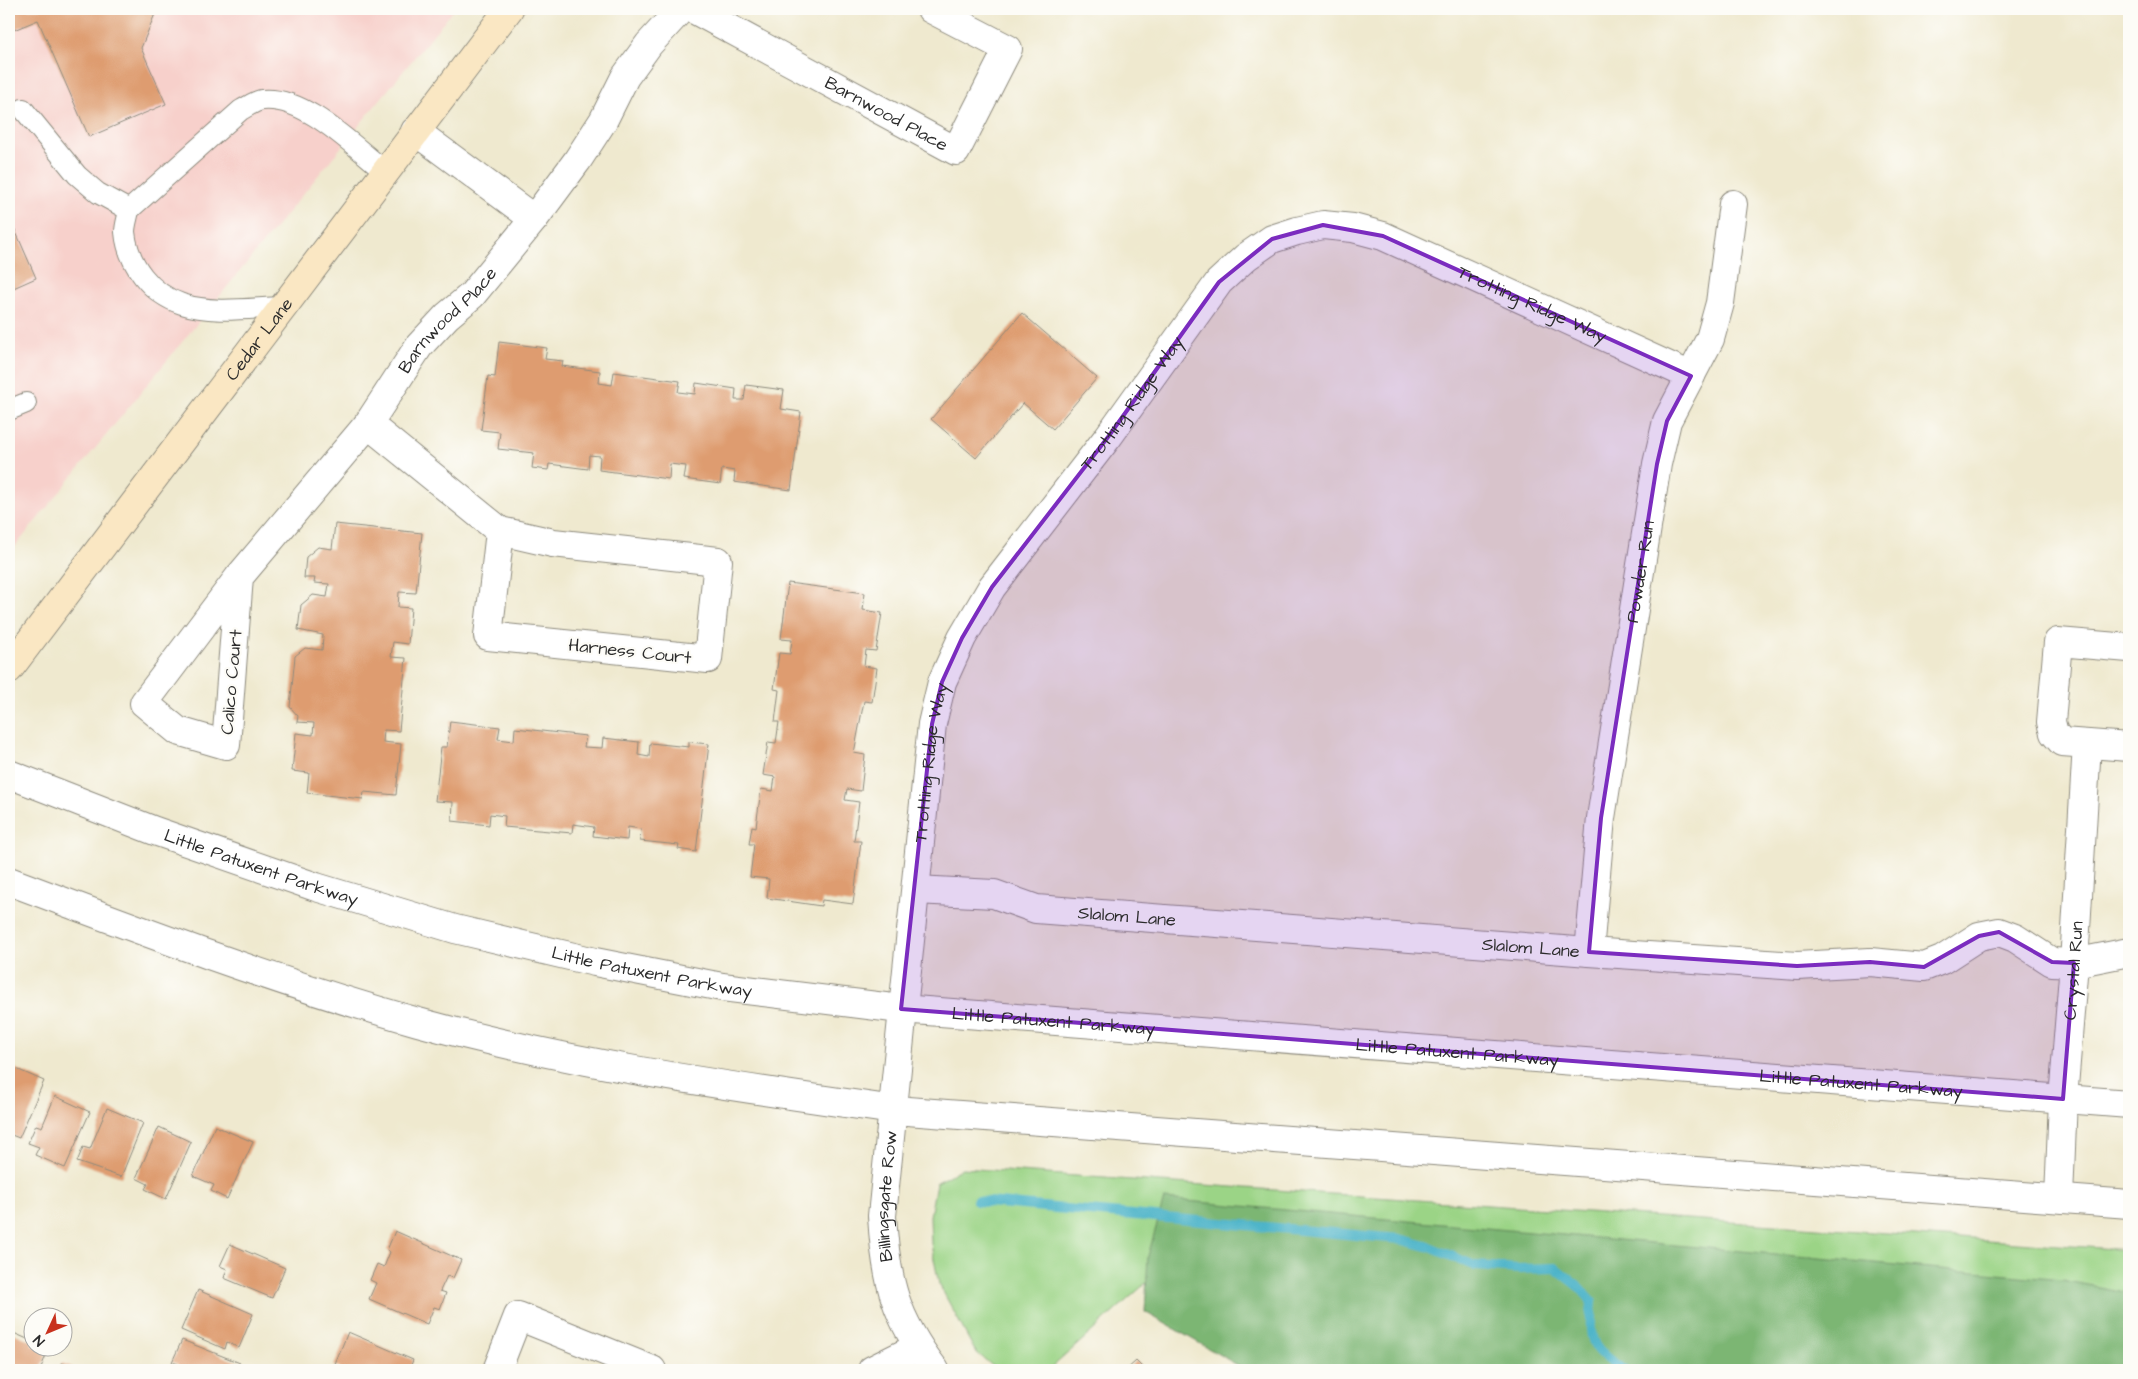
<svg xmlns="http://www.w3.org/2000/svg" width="2138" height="1379" font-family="'Architects Daughter',sans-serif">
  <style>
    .built { fill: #f7d0cb }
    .green { fill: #9bd486; stroke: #638058 }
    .forest { fill: #7cb673; stroke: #54704f }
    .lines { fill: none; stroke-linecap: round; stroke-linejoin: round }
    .stream { stroke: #4ab2c8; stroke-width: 10 }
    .building { fill: #de9c70 }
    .service-casing { stroke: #8d8a7d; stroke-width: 22 }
    .minor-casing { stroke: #8d8a7d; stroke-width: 30 }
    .tertiary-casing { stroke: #8d8a7d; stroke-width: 30 }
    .secondary-casing { stroke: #8d8a7d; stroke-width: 30 }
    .service { stroke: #fff; stroke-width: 20 }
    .minor { stroke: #fff; stroke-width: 28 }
    .tertiary { stroke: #fff; stroke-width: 28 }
    .secondary { stroke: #fae7c3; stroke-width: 28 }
    .marked { fill: #7b2cbf; fill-opacity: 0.2; stroke: #7b2cbf; stroke-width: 4; stroke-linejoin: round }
    .labels { text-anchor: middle; stroke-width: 4.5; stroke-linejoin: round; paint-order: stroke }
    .street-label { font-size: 18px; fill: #2b2b2b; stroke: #fdfcf7 }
  </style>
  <rect width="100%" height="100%" fill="#fdfcf7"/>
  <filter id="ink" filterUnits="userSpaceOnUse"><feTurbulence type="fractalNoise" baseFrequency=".02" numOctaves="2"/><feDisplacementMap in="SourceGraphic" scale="10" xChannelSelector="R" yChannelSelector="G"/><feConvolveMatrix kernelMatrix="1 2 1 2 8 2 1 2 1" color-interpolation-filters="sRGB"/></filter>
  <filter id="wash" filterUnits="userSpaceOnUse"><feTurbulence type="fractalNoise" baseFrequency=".0096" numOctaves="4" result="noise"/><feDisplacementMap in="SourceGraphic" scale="20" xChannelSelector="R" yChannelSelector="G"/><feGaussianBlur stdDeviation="1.12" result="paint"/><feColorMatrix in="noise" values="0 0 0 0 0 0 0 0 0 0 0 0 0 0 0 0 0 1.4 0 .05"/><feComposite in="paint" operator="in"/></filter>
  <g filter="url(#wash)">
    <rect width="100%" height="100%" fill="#efe9cf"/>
    <!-- built -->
    <polygon class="built" points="9,9 454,9 9,554"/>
    <!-- green -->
    <polygon class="green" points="962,1168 2129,1250 2129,1370 1166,1265 1049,1370 997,1370 975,1351 939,1284 931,1244 930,1216 936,1183"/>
    <!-- forest -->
    <polygon class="forest" points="1164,1199 2063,1280 2129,1293 2129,1370 1246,1370 1145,1312 1148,1256"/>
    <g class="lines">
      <!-- stream -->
      <path class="stream" d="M977 1201 1400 1239 1430 1247 1475 1266 1519 1269 1555 1268 1577 1285 1592 1302C1589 1341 1589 1348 1624 1370"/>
    </g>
    <g id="blocks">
      <!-- building -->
      <g class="building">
        <polygon points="9,9 157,9 141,48 166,104 89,137 38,20 9,32"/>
        <polygon points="9,216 36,278 9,290"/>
        <polygon points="1022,313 1097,378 1053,429 1023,403 976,458 931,419"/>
        <polygon points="499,342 547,348 545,359 563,361 562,366 600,371 599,383 612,385 614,372 680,381 678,392 695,394 696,383 736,389 735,400 744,400 746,385 784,390 781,409 801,412 791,490 734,482 735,471 722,469 720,484 684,479 686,466 670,464 669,479 599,470 600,456 589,455 588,469 549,464 548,470 532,468 534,453 498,449 500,432 481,430 488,376 495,377"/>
        <polygon points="335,524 422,533 416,593 399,592 398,607 411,608 408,644 393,642 391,657 406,658 399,731 384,730 383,742 401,744 396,795 364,792 363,799 307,793 309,773 292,771 296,733 313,735 314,723 297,722 298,716 290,707 295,656 305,648 322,650 323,635 298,630 301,605 313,595 327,597 329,584 314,583 315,578 304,578 306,557 318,547 332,549"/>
        <polygon points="788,583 865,593 863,610 882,613 876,651 866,650 864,666 877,668 872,702 864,701 854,753 865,755 861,791 847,789 845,800 859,802 854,841 861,841 853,904 822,900 821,906 767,898 769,879 750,877 754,844 749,844 752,826 756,827 761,789 773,791 775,777 763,775 768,742 776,743 779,722 775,722 779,690 774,689 779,653 790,654 792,640 781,639"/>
        <polygon points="450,721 500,727 498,739 514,741 515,728 586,736 584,747 602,748 603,738 639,742 638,755 649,757 650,743 689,747 689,742 709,744 696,852 678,849 679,845 640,841 641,829 628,827 627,840 593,836 594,827 573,824 572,833 504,827 505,816 490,814 489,825 452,821 453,802 435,801 441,747 447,747"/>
        <polygon points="12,1067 44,1081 19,1138 9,1134 9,1075"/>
        <polygon points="55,1096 90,1112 65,1168 35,1155 39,1147 28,1143 36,1125 42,1127"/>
        <polygon points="107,1108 143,1123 121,1177 77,1162 83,1147 90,1149"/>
        <polygon points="215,1126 253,1142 227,1199 211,1191 214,1185 193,1176"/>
        <polygon points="159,1127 191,1142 166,1199 145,1189 148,1184 136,1178"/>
        <polygon points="395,1231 461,1260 453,1278 447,1276 440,1291 446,1293 440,1309 434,1307 427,1324 369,1299 376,1283 370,1280 377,1264 384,1267 390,1252 387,1250"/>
        <polygon points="230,1244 285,1268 272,1298 224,1278 227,1269 220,1266"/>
        <polygon points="198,1290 253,1314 239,1348 227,1342 225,1349 181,1330"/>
        <polygon points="9,1331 32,1341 32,1346 49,1348 40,1370 9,1370"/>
        <polygon points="348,1332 413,1360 409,1370 339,1370 340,1367 334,1366"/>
        <polygon points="182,1340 240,1363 238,1370 175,1370 178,1364 172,1362"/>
        <polygon points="1136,1361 1145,1370 1126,1370"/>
        <polygon points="62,1363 79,1370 59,1370"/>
      </g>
    </g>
  </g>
  <g filter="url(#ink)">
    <use href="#blocks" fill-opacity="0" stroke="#8d8a7d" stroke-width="1"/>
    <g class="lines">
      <!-- service casing -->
      <g class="service-casing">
        <g id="service">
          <polyline points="23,109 77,175 98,193 129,210"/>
          <path d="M282 307C250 308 213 314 182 304 151 294 128 264 125 232 125 225 128 217 129 210L241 110C247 107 255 101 262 100 304 95 353 146 385 171"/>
          <polyline points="9,410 26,403"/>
        </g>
      </g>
      <!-- minor casing -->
      <g class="minor-casing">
        <g id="minor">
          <path id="s1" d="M693 9 956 151 1008 49 931 9"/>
          <polyline points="415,131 534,219"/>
          <polyline points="368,424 500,531 553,543 718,561 708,659 488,636 500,531"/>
          <path id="s2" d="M239 577 226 745 178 731 144 703 239 577 368 424 419 346 447 316 472 295 534 219 577 161 603 121 625 77 649 44 681 9"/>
          <polyline points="2129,648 2058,642 2051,722 2054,733 2062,742 2129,747"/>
          <path id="s3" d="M916 890 994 894 1036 909 1589 952 1797 966 1870 962 1924 967 1942 960 1979 936 1999 932 2015 938 2052 962 2074 963 2129 952"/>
          <path id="s4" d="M1589 952 1601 818 1657 464 1667 421 1710 339 1720 303 1733 204"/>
          <path id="s5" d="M2059 1198 2063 1099 2074 963 2087 744"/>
          <polyline points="497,1370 518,1316 652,1370"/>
          <polyline points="872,1370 918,1347"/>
          <path id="s6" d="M935 1370C895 1317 886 1282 882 1216L932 724 942 682 962 638 992 587 1108 437 1219 282 1246 257 1272 239 1297 231 1323 225 1353 228 1383 236 1691 376"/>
        </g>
      </g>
      <!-- tertiary casing -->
      <g class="tertiary-casing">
        <g id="tertiary">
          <path id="s7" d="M9 774 155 831 316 887 455 929 595 962 722 987 901 1009 2129 1104"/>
          <path d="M9 881C144 932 279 983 418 1022 574 1065 734 1087 894 1110L2129 1204"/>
        </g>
      </g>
      <!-- secondary casing -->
      <g class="secondary-casing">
        <g id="secondary">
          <path id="s8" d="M9 669 509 9"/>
        </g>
      </g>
      <!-- service -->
      <use href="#service" class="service"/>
      <!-- minor -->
      <use href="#minor" class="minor"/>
      <!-- tertiary -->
      <use href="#tertiary" class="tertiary"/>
      <!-- secondary -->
      <use href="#secondary" class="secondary"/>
    </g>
  </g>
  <!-- marked area -->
  <path class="marked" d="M1323 225 1383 236 1691 376 1667 421 1657 464 1601 818 1589 952 1797 966 1870 962 1924 967 1979 936 1999 932 2052 962 2074 963 2063 1099 901 1009 932 724 942 682 962 638 992 587 1108 437 1219 282 1272 239Z"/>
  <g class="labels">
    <!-- street labels -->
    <g class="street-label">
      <text dy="6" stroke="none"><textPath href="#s1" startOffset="220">Barnwood Place</textPath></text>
      <text dy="6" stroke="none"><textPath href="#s6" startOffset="1538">Trotting Ridge Way</textPath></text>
      <text dy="6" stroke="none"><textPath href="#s2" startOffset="752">Barnwood Place</textPath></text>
      <text dy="6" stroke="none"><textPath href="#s8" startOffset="414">Cedar Lane</textPath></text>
      <text dy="6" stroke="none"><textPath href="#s6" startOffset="1042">Trotting Ridge Way</textPath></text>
      <text dy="6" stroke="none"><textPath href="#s4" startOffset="384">Powder Run</textPath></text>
      <text transform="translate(630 651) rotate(6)" y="6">Harness Court</text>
      <text transform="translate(231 682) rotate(-85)" y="6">Calico Court</text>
      <text dy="6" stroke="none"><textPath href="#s6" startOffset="622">Trotting Ridge Way</textPath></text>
      <text dy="6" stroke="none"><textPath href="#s7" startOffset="269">Little Patuxent Parkway</textPath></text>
      <text dy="6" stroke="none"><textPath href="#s3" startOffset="214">Slalom Lane</textPath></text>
      <text dy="6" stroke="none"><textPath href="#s3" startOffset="619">Slalom Lane</textPath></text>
      <text dy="6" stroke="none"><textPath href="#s7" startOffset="674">Little Patuxent Parkway</textPath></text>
      <text dy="6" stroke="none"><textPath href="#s5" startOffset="228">Crystal Run</textPath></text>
      <text dy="6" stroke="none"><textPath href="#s7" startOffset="1079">Little Patuxent Parkway</textPath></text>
      <text dy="6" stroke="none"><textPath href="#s7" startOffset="1484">Little Patuxent Parkway</textPath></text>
      <text dy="6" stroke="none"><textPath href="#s7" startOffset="1889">Little Patuxent Parkway</textPath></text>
      <text dy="6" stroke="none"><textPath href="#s6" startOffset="186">Billingsgate Row</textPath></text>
    </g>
  </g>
  <!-- margin -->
  <rect width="2138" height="1379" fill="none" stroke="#fdfcf7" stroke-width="30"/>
  <!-- north arrow -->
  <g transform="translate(48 1332) rotate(226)"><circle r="24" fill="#fdfcf7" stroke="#a9a8a5"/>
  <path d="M0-4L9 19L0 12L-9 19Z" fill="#c8321e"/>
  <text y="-8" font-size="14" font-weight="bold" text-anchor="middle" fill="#2b2b2b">N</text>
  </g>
</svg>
